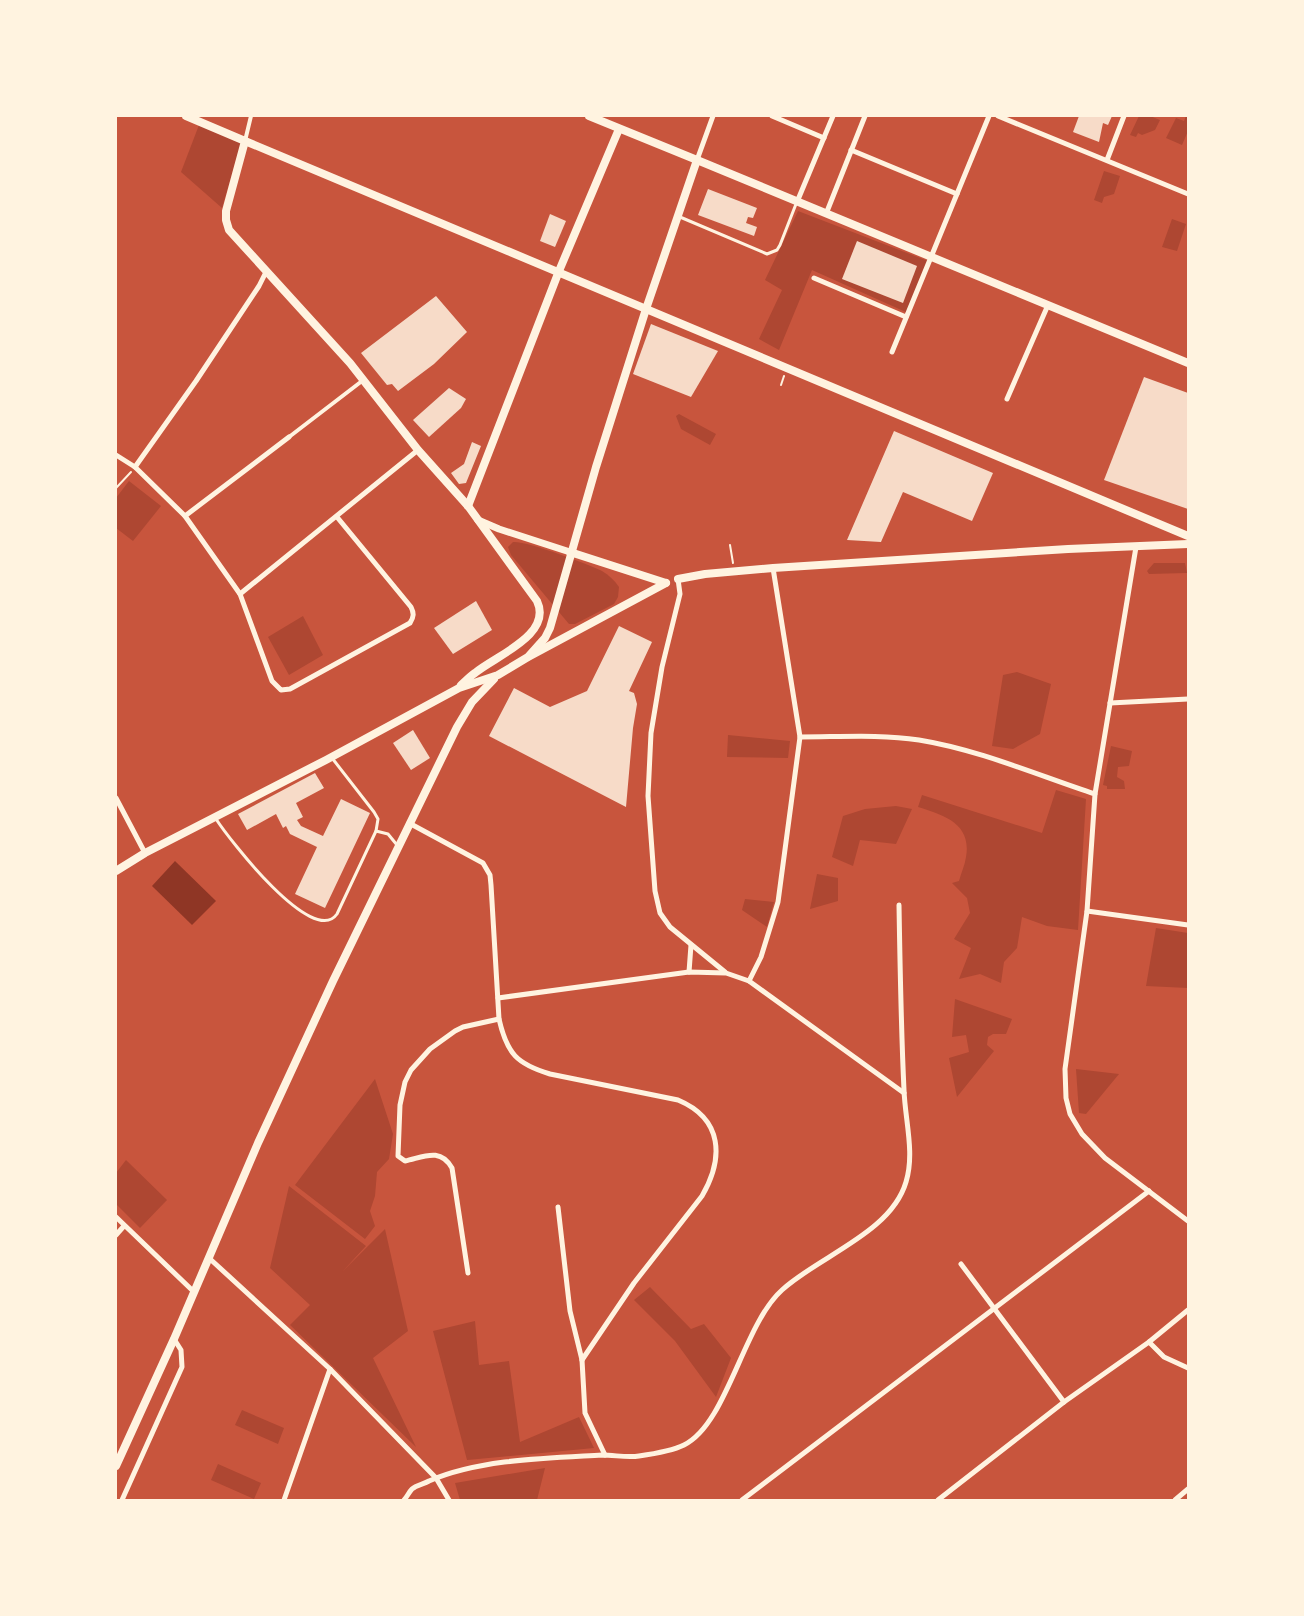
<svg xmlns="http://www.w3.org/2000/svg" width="1304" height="1616" font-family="Jost,sans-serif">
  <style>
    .green { fill: #ae4732 }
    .water { fill: #8f3625 }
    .building { fill: #f7dbc8 }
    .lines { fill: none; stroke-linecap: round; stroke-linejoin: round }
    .path { stroke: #fff3e0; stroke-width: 2 }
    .service { stroke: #fff3e0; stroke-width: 3 }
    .pedestrian { stroke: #fff3e0; stroke-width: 4 }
    .minor { stroke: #fff3e0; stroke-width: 5 }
    .tertiary { stroke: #fff3e0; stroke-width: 7 }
    .secondary { stroke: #fff3e0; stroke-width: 8 }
    .primary { stroke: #fff3e0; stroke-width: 8 }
  </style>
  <rect width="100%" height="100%" fill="#c8553d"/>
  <!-- green -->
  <g class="green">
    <polygon points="1139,116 1150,116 1160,120 1155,130 1142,135 1138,133 1136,137 1130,135"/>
    <polygon points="1186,116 1188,116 1188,131 1182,145 1166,138 1176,118 1184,121"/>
    <polygon points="199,125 241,143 222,208 181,172"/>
    <polygon points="1104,171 1120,176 1114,194 1104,197 1102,203 1094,200"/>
    <polygon points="798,211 928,261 908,313 812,270 779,350 759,339 782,290 765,280"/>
    <polygon points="1172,219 1186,224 1177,251 1162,247"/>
    <polygon points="679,414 716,434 710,445 681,429 676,416"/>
    <polygon points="129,481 161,506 133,541 116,528 116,498"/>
    <path d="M513 542C528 541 587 564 602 571 609 575 614 580 619 587L618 597 614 604 575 624H569L511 555 508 547Z"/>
    <polygon points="1154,563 1185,563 1187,573 1149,574 1147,571"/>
    <polygon points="303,616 323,655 289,675 268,637"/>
    <polygon points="1017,672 1051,684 1040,734 1013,749 992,746 1003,675"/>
    <polygon points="728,735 790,741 788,758 727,757"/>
    <polygon points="1111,746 1132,751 1129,766 1118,767 1117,777 1124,781 1125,789 1107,789 1107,786 1103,785"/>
    <path d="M1056 790 1086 799 1078 930 1047 926 1022 917 1017 948 1004 962 1001 983 980 974 959 979 971 948 954 939 970 913 967 898 952 883 959 881C961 873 965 865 966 857 972 823 943 815 918 807L922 795 1042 833Z"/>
    <polygon points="896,806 912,809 896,844 860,840 853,866 832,857 843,816 865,809"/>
    <polygon points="817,874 838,878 838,901 810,909"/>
    <polygon points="745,899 774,902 767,927 742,910"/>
    <polygon points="1156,928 1188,933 1188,988 1146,986"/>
    <polygon points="955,999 1012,1019 1006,1034 993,1034 988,1037 987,1045 994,1051 957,1097 949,1058 969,1052 966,1035 952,1037"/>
    <polygon points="1076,1069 1119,1074 1086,1114 1079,1113"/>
    <polygon points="375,1079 393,1134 389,1159 377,1172 375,1196 370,1211 375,1226 365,1239 295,1185"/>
    <polygon points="126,1160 167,1200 140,1228 116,1204 116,1173"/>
    <polygon points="289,1186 366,1246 342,1272 385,1229 408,1331 373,1358 416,1447 290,1325 310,1305 270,1268"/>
    <polygon points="650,1287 691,1329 704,1324 731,1358 716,1397 675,1341 634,1300"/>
    <polygon points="475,1321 479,1365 509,1361 520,1442 579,1417 594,1448 467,1460 433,1331"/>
    <polygon points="242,1410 284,1428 278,1444 235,1425"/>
    <polygon points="218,1464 261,1483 254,1499 211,1480"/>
    <polygon points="545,1468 537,1500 460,1500 455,1483"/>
  </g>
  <!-- water -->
  <polygon class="water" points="175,861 216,901 192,925 152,886"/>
  <!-- building -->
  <g class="building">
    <polygon points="1079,116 1112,116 1108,125 1103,123 1099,142 1073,132"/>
    <polygon points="708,189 757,208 753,218 748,217 746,223 757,227 754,236 698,215"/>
    <polygon points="550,214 566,221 555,247 540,241"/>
    <polygon points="857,241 917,266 903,303 842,279"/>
    <polygon points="436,296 467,332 434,364 398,391 392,384 387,385 361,353"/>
    <polygon points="651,324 718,351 691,397 633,374"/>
    <polygon points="1144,377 1188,393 1188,509 1104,480"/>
    <polygon points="449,388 466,399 461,408 429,437 413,420"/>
    <polygon points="894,431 993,473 972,521 903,492 881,542 847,540"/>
    <polygon points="472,442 481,446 466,483 459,484 451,473 464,464"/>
    <polygon points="476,601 492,630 453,654 434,628"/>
    <polygon points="619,626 652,642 629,691 634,693 637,704 633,728 626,807 489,736 514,688 550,707 587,691"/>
    <polygon points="413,730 430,758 411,770 393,743"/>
    <polygon points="315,773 324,788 296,803 303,817 297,820 301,826 323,836 341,799 370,813 325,908 295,894 317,847 290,834 286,826 283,828 276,814 247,830 238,814"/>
  </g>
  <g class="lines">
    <!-- path -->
    <g class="path">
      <polyline points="781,385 784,376"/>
      <polyline points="116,488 131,472"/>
      <polyline points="730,545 733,563"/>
    </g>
    <!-- service -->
    <g class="service">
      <polyline points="680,217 767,254 777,250 780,245 796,204"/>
      <path d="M216 819C229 839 313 948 337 914L376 831 378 819 374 812 332 758"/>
      <polyline points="376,831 388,834 397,845"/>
    </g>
    <!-- pedestrian -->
    <g class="pedestrian">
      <polyline points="245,141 251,116"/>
      <polyline points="289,437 362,381"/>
    </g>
    <!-- minor -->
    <g class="minor">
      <polyline points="772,116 824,138"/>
      <polyline points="998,116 1188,194"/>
      <polyline points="851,150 957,194"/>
      <polyline points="697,160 713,116"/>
      <polyline points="1107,160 1124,116"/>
      <polyline points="797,202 833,116"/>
      <polyline points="826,214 865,116"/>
      <polyline points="814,278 906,317"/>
      <polyline points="892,352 989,116"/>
      <polyline points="1007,399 1048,305"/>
      <path d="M116 455 135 467 185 516 240 594 272 681 281 690 290 689 410 623C414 617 414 613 411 607L337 517"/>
      <polyline points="135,467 196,381 259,286 266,272"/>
      <polyline points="185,516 289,437"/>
      <polyline points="678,579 680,594 662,667 651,733 648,796 655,891 660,913 670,927 725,972"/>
      <polyline points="240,594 418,450"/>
      <polyline points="1110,703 1188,699"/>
      <path d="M800 737C840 737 880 734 919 740 980 750 1037 775 1095 794L1087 911 1065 1069 1066 1098 1070 1114 1082 1134 1105 1158 1188 1221"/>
      <polyline points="1095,794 1136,547"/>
      <polyline points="116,798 145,853"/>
      <path d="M409 823 483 863 490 875 491 885 499 1019C507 1054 517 1064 550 1074L678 1100C723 1119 724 1158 702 1196L634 1283 582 1360"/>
      <polyline points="1087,911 1188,925"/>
      <polyline points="689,972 691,945"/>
      <polyline points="749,981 761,957 778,902 800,737 773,568"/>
      <polyline points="498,998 689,972 726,973 749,981 904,1093"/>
      <polyline points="558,1207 570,1311 582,1360 585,1413 605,1455"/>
      <polyline points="116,1217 193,1291"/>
      <polyline points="116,1235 124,1226"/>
      <polyline points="209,1258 330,1369 436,1478 449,1500"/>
      <polyline points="961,1264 1064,1402"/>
      <path d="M468 1273 452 1168C440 1147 424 1157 405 1161L398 1156 400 1105 405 1082 411 1070 430 1049 455 1031 463 1027 499 1019"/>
      <polyline points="1149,1342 1164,1357 1188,1368"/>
      <polyline points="122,1500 182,1367 181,1350 174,1339"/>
      <polyline points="284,1500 330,1369"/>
      <path d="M404 1500C407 1497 409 1492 412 1489 416 1485 424 1484 429 1481 480 1459 548 1458 602 1455 615 1455 627 1458 639 1456 653 1454 672 1451 684 1445 727 1424 743 1325 782 1290 819 1256 891 1233 906 1182 915 1153 905 1120 904 1090 901 1028 900 966 899 905"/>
      <polyline points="742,1500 1149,1191"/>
      <polyline points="938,1500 1064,1402 1149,1342 1188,1310"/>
      <polyline points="1175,1500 1188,1489"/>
    </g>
    <!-- tertiary -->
    <polyline class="tertiary" points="478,520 499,529 570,552"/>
    <!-- secondary -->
    <g class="secondary">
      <polyline points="245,141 1188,536"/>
      <polyline points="697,160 1188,363"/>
      <polyline points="468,506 559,271 619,129"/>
      <polyline points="570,552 666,583"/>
      <polyline points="678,579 705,574 773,568 1068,549 1188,544"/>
      <polyline points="530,656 666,583"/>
    </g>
    <!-- primary -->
    <g class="primary">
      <path d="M186 116 245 141 226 211V220L229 230 350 363 418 450 468 506 537 601C553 635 495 656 475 673 470 676 466 681 461 685"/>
      <polyline points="116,871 145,853 326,760 459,688 498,675 528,657 545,638 550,628 596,467 646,309 697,160 589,116"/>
      <polyline points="116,1466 174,1339 258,1143 333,981 457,727 472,702 494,679"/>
    </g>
  </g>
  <!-- border -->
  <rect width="1304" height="1616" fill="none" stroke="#fff3e0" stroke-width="234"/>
</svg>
